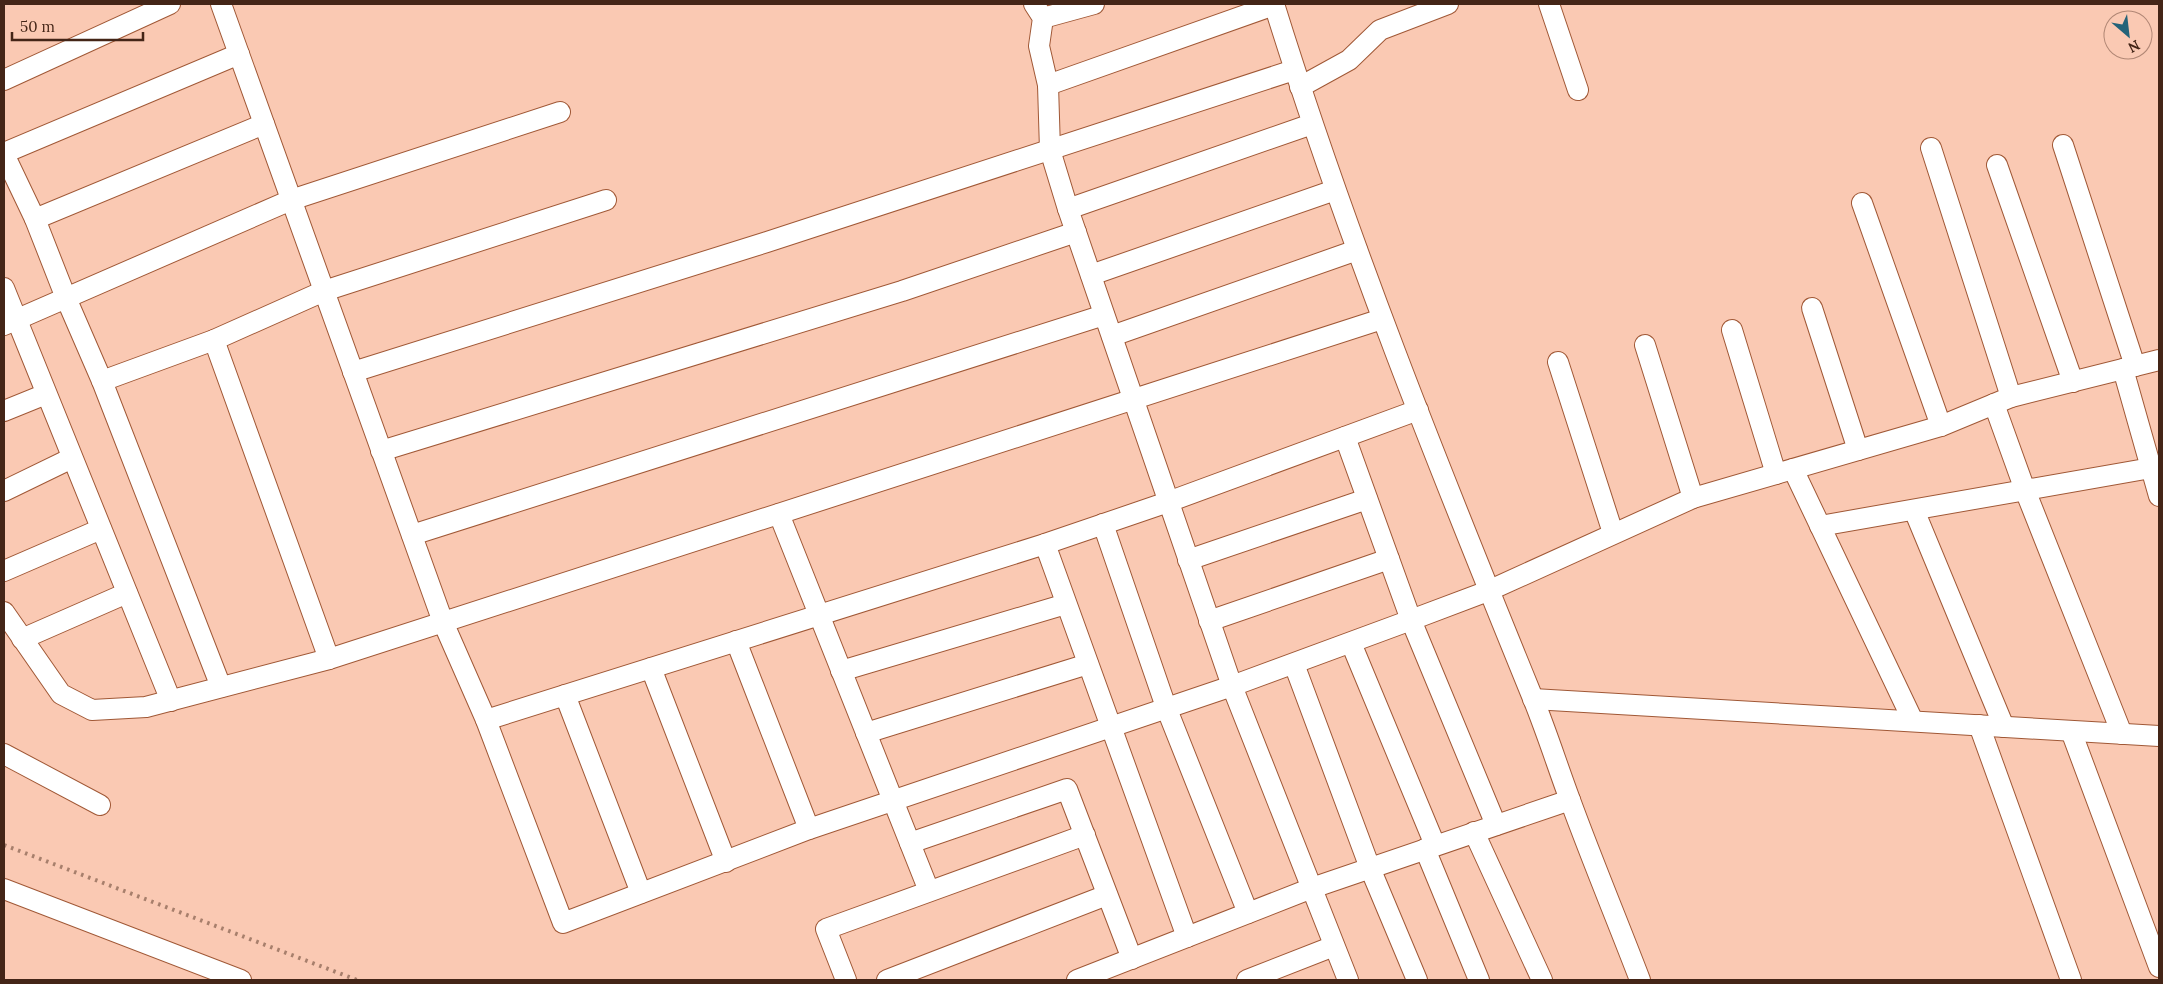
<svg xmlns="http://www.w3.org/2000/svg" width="2163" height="984" font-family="Lora,serif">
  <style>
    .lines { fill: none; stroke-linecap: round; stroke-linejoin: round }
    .minor-casing { stroke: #a05836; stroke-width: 22 }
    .minor { stroke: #fff; stroke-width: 20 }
    .rail { stroke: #a77f6c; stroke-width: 4; stroke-dasharray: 2.5 5; stroke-linecap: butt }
  </style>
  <rect width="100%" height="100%" fill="#fac9b3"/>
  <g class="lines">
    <!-- minor casing -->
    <g class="minor-casing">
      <g id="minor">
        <polyline points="221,4 443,622 486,720 563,923 809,829 1232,686 1411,620 1488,591 1693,498 1941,426 2011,397 2159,360"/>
        <polyline points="1034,4 1043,18 1039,46 1048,85 1050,150 1068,209 1232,686 1348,980"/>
        <path d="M1274 4C1347 239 1439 468 1532 696 1546 730 1557 765 1570 800 1592 860 1617 920 1640 980"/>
        <polyline points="1549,4 1578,90"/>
        <polyline points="1043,18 1094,4"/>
        <polyline points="4,80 170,4"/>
        <polyline points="1048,85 1274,5"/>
        <polyline points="1300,87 1349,60 1380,30 1448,4"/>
        <polyline points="2063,145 2135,366"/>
        <polyline points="1931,148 2011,397"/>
        <polyline points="4,153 239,54"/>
        <polyline points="4,154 35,219 66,298 102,381 221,687"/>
        <polyline points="1997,165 2073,382"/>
        <polyline points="1862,203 1941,426"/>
        <polyline points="1068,209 1312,124"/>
        <polyline points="35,219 264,124"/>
        <polyline points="1091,275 1335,190"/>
        <polyline points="4,288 171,701"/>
        <polyline points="1812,308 1858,450"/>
        <polyline points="4,325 291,200 560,112"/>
        <polyline points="1732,330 1776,474"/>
        <polyline points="1112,336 1357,250"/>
        <polyline points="214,340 329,659"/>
        <polyline points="1645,345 1693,498"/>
        <polyline points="1558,362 1613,533"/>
        <polyline points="2123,369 2159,496"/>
        <polyline points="353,372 767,242 1294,70"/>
        <polyline points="102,381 214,340 324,291 606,200"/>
        <polyline points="1994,404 2025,490 2122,734"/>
        <polyline points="4,411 46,394"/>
        <polyline points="1345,437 1411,620 1496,825"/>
        <polyline points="381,451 902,291 1076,232"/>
        <polyline points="1793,469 1913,721"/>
        <polyline points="4,491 72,458"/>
        <polyline points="1914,510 2004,727"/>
        <polyline points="779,514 929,891"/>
        <polyline points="1103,524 1166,707 1248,913"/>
        <polyline points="1820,526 2151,468"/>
        <polyline points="412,535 1104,315"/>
        <polyline points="1045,544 1187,937"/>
        <polyline points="1188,560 1367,499"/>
        <polyline points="4,571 101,529"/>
        <polyline points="4,612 61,694 92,710 146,707 329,659 1382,319"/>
        <polyline points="1209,621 1389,559"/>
        <polyline points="22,639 127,593"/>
        <polyline points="736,641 809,829"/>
        <polyline points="1351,643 1435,845"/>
        <polyline points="1294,664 1370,868 1417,980"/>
        <polyline points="651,668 726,862"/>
        <polyline points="841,671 1066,604"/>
        <polyline points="565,695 641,893"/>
        <polyline points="1533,699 2159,736"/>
        <polyline points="486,720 1045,544 1168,502 1418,410"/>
        <polyline points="1979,725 2071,980"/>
        <polyline points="2071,731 2159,967"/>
        <polyline points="866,733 1088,664"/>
        <polyline points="4,754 100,805"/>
        <polyline points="1474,832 1542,980"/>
        <polyline points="910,843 1067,789 1132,959"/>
        <polyline points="1425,849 1479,980"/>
        <polyline points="4,889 241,980"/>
        <polyline points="846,980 826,929 1085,835"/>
        <polyline points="887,980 1107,895"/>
        <polyline points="1077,980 1312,888 1570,800"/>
        <polyline points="1247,980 1334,946"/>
      </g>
    </g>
    <!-- minor -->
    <use href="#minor" class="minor"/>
    <!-- rail -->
    <polyline class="rail" points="4,845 357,980"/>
  </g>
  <!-- border -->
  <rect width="2163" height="984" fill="none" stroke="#442517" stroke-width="10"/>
  <!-- north arrow -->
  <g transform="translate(2128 35) rotate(152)"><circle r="24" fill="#fac9b3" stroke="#b18775"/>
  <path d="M0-4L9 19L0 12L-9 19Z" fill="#246379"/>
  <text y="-8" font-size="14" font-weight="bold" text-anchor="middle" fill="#442517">N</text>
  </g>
  <!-- scale -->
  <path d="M12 32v8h131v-8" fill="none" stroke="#442517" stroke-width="2.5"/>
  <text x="20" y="32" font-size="15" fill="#442517" stroke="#fac9b3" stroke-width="4" paint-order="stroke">50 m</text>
</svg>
